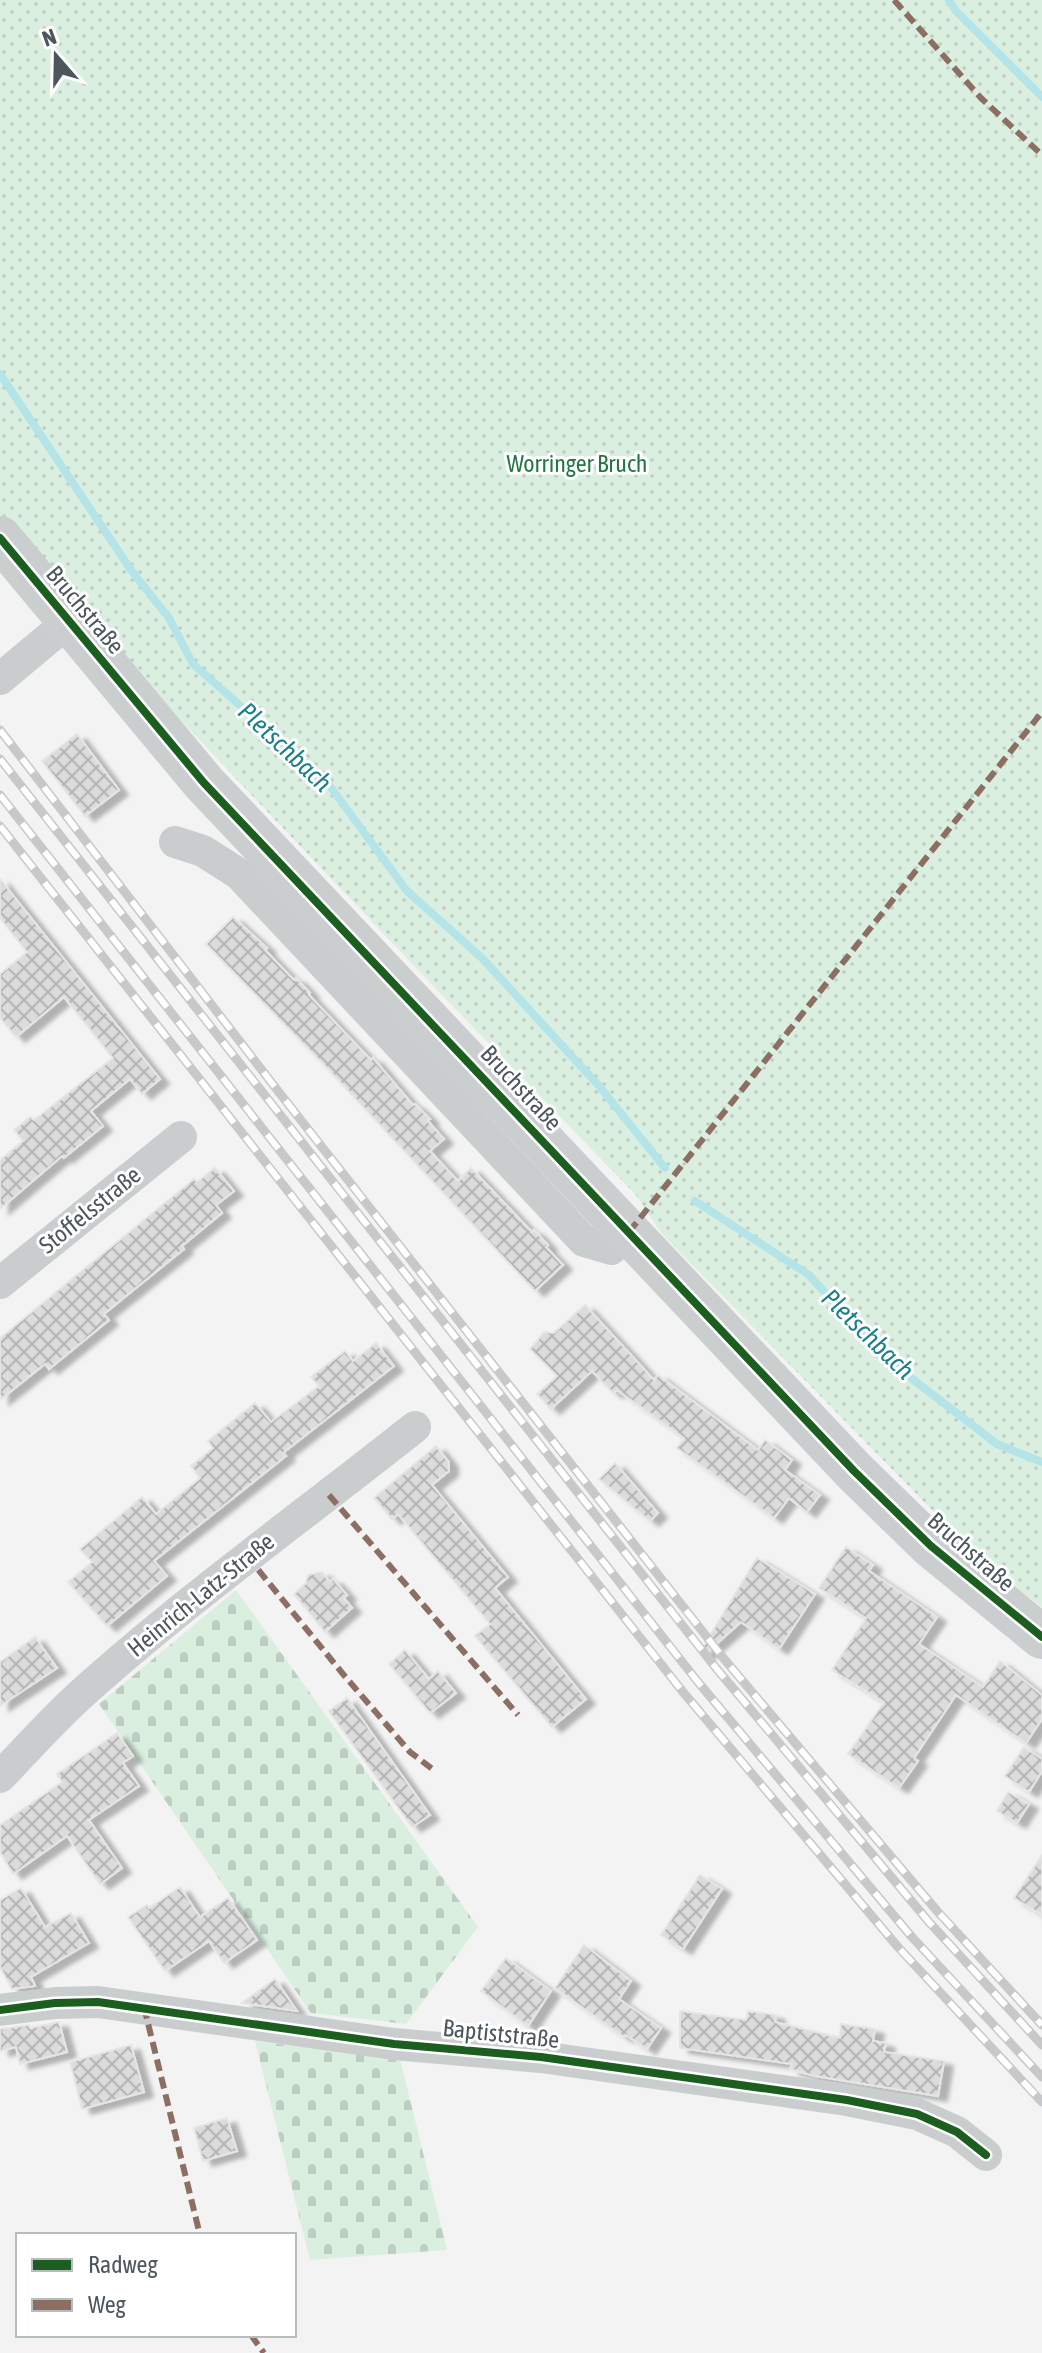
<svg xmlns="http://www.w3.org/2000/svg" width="1042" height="2353" font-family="'Asap Condensed',sans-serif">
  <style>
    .cemetery { fill: url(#cemetery-stones) }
    .park { fill: url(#park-dots) }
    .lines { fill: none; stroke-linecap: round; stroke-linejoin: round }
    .stream { stroke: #b4e4e8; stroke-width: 8 }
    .building { fill: url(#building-cross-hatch); stroke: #e5e5e5; stroke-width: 2; filter: url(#shadow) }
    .street { stroke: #cacdce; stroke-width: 32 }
    .secondary { stroke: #cbcecf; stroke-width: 44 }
    .rail-casing { stroke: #c6c8c9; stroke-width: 9 }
    .rail { stroke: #fff; stroke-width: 6; stroke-dasharray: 18; stroke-linecap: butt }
    .quiet { stroke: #8d6e63; stroke-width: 6; stroke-dasharray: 12 6; stroke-linecap: butt }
    .cycleway-casing { stroke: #fff; stroke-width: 13 }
    .cycleway { stroke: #1b5e20; stroke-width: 8 }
    .labels { text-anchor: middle; stroke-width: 6; stroke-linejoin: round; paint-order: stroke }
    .park-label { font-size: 24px; fill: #237742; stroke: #fff }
    .street-label { font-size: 24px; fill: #4c575d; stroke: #fff }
    .water-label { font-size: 26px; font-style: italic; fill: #1c8089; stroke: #fff }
  </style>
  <defs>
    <pattern id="cemetery-stones" width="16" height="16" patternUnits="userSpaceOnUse" patternTransform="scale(2)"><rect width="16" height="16" fill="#daefe0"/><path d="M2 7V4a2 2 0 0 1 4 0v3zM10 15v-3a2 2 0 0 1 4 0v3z" fill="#bdcfc3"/></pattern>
    <pattern id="park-dots" width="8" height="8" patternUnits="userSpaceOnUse" patternTransform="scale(2)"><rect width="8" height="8" fill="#daefe0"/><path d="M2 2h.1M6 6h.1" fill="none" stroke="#bdcfc3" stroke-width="1.8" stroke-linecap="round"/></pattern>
    <pattern id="building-cross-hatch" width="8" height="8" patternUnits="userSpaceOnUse" patternTransform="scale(2)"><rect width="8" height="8" fill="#dcdcdd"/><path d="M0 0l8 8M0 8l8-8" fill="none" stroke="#b5b5b6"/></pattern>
    <filter id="shadow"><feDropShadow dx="9" dy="5" stdDeviation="2" flood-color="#0004"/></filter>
  </defs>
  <rect width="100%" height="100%" fill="#f3f3f3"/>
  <!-- cemetery -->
  <g class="cemetery">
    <polygon points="236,1590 478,1927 406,2024 311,2013 99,1704"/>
    <polygon points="255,2041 400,2059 447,2250 310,2260"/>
  </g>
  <!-- park -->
  <polygon class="park" points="0,0 1042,0 1042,1607 1009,1582 935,1513 661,1233 636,1195 438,991 70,604 0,517"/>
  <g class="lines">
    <!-- stream -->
    <g class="stream">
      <polyline points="949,0 956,11 1042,97"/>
      <polyline points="0,374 131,570 169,618 193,664 327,782 407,891 482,958 599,1086 665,1168"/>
      <polyline points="695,1201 809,1275 881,1355 997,1444 1042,1462"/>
    </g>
  </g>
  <!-- building -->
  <g class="building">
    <polygon points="77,734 119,790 85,816 42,761"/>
    <polygon points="0,879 160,1079 142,1094 130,1079 91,1111 103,1126 64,1158 62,1156 0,1209 0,1160 23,1141 14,1130 30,1117 34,1120 113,1058 64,997 16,1037 0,1018 0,974 27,952 0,918"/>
    <polygon points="233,917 267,948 265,950 294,980 296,978 310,993 309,995 371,1060 373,1058 413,1105 415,1104 430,1119 427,1120 444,1139 430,1151 458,1181 471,1168 532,1232 534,1230 548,1245 546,1247 563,1265 535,1291 326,1067 206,944"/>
    <polygon points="215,1168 234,1191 216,1205 222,1213 182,1246 184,1249 104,1314 109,1320 49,1369 45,1364 0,1400 0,1338 194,1179 197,1182"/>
    <polygon points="585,1305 654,1380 658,1375 758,1450 765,1440 792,1460 785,1470 820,1495 807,1512 789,1498 774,1518 677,1448 684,1438 617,1390 613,1393 592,1371 551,1409 537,1394 557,1376 530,1349 544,1332 554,1333"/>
    <polygon points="376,1343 394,1366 283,1453 286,1456 154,1561 167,1576 107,1626 68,1582 92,1562 80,1549 142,1497 156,1514 200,1478 191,1466 213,1448 208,1441 255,1403 271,1422 319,1386 311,1377 345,1351 353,1361"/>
    <polygon points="436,1446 449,1462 449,1471 432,1485 508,1577 495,1588 586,1699 552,1727 475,1636 490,1624 398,1514 392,1519 374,1498"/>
    <polygon points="615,1463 658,1513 650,1521 599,1479"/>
    <polygon points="846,1547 873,1565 869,1571 937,1617 919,1644 983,1687 1000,1661 1042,1695 1042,1719 1026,1743 956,1695 914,1758 918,1761 899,1788 848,1754 884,1702 832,1670 866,1618 819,1588"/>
    <polygon points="757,1558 815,1594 779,1649 741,1622 704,1655 700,1652"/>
    <polygon points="322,1572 330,1582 333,1579 347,1595 344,1598 352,1608 325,1632 294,1594 306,1583 308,1575"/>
    <polygon points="35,1637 57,1668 0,1706 0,1662"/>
    <polygon points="405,1650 429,1679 438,1671 456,1693 430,1713 389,1664"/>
    <polygon points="347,1698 430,1815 412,1827 329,1711"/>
    <polygon points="117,1733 133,1756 123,1763 139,1786 89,1820 122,1868 100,1884 67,1836 13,1874 0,1852 0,1825 62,1782 57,1774"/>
    <polygon points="1024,1747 1042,1759 1042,1771 1029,1792 1005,1776"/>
    <polygon points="1008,1792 1029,1804 1017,1823 997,1811"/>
    <polygon points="1042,1855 1042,1915 1014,1898"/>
    <polygon points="700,1875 722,1889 683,1949 661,1935"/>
    <polygon points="180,1887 200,1917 228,1898 257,1940 224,1963 209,1941 165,1971 128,1917 147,1905 149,1908"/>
    <polygon points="21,1888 45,1927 71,1913 89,1943 31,1977 35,1986 12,1989 0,1967 0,1900"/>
    <polygon points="584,1945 631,1981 619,1999 661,2028 647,2049 626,2035 624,2037 555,1988"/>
    <polygon points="506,1958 551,1991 528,2026 481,1991"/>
    <polygon points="275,1979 297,2011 242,2003"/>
    <polygon points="680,2011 746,2020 748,2011 776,2015 775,2022 840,2038 841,2024 875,2029 873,2041 886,2043 884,2052 944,2061 938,2096 815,2076 790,2069 792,2064 680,2048"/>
    <polygon points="59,2022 67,2052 20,2064 16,2047 0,2051 0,2029 29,2025 30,2028"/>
    <polygon points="131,2045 144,2092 82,2109 70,2062"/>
    <polygon points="227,2118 237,2151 203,2161 194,2128"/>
  </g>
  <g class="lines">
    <!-- street -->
    <g class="street">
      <polyline points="0,679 68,622"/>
      <polyline points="175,842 203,851 239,874 584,1241 611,1249 629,1232"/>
      <polyline points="0,1283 181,1137"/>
      <path d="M0 1777C25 1751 50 1723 77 1698 184 1601 302 1517 415 1427"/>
      <polyline points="0,2010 55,2003 98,2002 394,2044 541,2057 847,2100 917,2114 957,2132 986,2155"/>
    </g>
    <!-- secondary -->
    <polyline class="secondary" points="0,538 204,783 854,1471 931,1546 1042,1637"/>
    <!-- rail casing -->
    <g class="rail-casing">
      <g id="rail">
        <polyline points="0,730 278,1091 725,1660 938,1912 1042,2025"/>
        <polyline points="0,759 716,1668 929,1922 1042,2045"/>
        <polyline points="0,795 698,1682 911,1936 1042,2077"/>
        <polyline points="0,826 683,1692 898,1947 1042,2102"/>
      </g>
    </g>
    <!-- rail -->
    <use href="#rail" class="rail"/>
    <!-- quiet -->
    <g class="quiet">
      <polyline points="894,0 981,98 1042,155"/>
      <polyline points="629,1232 1042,712"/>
      <polyline points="329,1495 518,1715"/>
      <polyline points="247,1556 343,1674 410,1752 435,1771"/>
      <polyline points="144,2007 200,2235"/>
      <polyline points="251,2335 264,2353"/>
    </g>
    <!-- cycleway casing -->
    <g class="cycleway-casing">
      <g id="cycleway">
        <polyline points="0,538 204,783 854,1471 931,1546 1042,1637"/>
        <polyline points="0,2010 55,2003 98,2002 394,2044 541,2057 847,2100 917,2114 957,2132 986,2155"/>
      </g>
    </g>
    <!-- cycleway -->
    <use href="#cycleway" class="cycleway"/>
  </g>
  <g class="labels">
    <!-- park labels -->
    <g class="park-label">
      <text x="577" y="472">Worringer Bruch</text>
    </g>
    <!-- street labels -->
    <g class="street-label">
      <text transform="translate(85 610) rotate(50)" y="8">Bruchstraße</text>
      <text transform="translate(521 1088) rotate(47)" y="8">Bruchstraße</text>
      <text transform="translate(90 1210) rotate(-39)" y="8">Stoffelsstraße</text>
      <text transform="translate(971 1552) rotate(41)" y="8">Bruchstraße</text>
      <text transform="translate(201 1595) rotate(-39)" y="8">Heinrich-Latz-Straße</text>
      <text transform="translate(501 2034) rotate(6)" y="8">Baptiststraße</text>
    </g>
    <!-- water labels -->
    <g class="water-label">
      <text transform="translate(285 747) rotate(43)" y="9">Pletschbach</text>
      <text transform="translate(868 1334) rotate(44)" y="9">Pletschbach</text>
    </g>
  </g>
  <!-- legend -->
  <rect x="16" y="2233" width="280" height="104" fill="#ffffff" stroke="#b7bcbe" stroke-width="2"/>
  <rect x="32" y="2259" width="40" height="12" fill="#1b5e20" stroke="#b7bcbe" stroke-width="2"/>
  <text x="88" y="2273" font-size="24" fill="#4c575d">Radweg</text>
  <rect x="32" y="2299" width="40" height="12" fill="#8d6e63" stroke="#b7bcbe" stroke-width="2"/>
  <text x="88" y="2313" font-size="24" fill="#4c575d">Weg</text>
  <!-- north arrow -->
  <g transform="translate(56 56) rotate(340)" stroke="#ffffff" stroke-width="6" paint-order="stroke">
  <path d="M0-6L14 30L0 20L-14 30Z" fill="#4c575d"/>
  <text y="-12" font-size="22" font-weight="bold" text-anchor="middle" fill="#4c575d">N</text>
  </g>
</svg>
